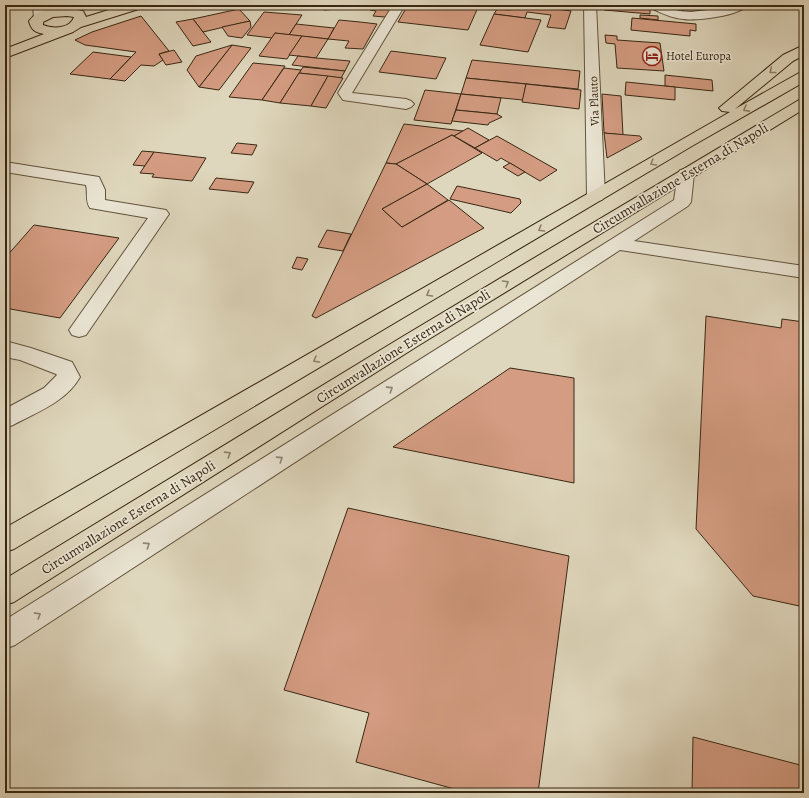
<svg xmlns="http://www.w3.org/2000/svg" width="809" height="798" font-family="Alegreya,serif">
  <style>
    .building { fill: #d49c82; stroke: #382712 }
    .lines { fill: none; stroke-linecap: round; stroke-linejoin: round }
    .minor-casing { stroke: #62533d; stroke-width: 2 }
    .major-casing { stroke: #382712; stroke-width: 2 }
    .highway-casing { stroke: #382712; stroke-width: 2 }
    .minor { fill: #eae5d4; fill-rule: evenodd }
    .major { fill: #dfd7bd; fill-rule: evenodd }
    .highway { fill: #dfd7bd; fill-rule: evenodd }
    .oneway { stroke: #8c7f68 }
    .oneway2 { stroke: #918673 }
    .labels { text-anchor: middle; stroke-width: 3.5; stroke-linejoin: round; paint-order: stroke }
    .far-poi-label { font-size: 12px; fill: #382712; stroke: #eae5d4; text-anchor: start }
    .far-street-label { font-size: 12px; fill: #382712; stroke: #eae5d4 }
    .street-label { font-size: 14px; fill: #382712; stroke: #eae5d4 }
  </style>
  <rect width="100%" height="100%" fill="#dfd7bd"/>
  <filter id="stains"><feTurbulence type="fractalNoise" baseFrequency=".005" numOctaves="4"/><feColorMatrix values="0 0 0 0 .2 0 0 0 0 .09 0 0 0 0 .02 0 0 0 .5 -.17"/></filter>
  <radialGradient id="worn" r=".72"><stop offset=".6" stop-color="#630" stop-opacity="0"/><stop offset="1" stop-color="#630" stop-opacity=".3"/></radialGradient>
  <!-- building -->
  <g class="building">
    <polygon points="323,5 365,5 365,7 324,10"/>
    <polygon points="373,5 394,5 385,17 373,16 376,11 370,10"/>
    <polygon points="408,5 479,5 468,30 398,22"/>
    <polygon points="512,5 526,5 571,11 565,29 547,27 551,15 527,12 525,18 494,14 497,9 510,10"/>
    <polygon points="604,5 650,7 650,14 604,10"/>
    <polygon points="671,5 712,5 690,14"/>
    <polygon points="239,9 250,21 203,32 193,19"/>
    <polygon points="264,12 302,15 289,35 275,33 272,38 247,35"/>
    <polygon points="494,14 541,20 528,52 480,45"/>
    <polygon points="640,15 658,16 658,20 640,18"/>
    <polygon points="141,16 169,51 159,54 163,60 154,66 141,65 125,81 110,79 136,52 85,45 75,40 92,32"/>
    <polygon points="632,18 696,24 696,31 690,30 690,36 631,30"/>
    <polygon points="193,19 203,32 211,42 193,46 176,22"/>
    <polygon points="339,20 360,22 377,24 363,49 345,48 349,41 328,39"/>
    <polygon points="250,21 251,27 242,38 228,36 222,27"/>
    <polygon points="296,24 334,28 328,39 289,35"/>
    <polygon points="275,33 302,36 287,59 259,56"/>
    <polygon points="605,35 617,36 617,40 660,43 664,71 617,68 615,44 606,43"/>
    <polygon points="302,36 328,39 316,58 289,55"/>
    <polygon points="232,45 251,48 219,90 199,87"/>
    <polygon points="232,45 199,87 187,70 196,56"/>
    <polygon points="174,50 182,62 166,65 159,54"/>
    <polygon points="391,51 446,58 436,79 379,72"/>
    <polygon points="93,52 131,57 110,79 70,74"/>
    <polygon points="298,56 316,58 350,61 345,71 292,65"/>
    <polygon points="472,60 580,71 578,89 466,78"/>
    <polygon points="253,63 285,66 262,100 229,97"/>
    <polygon points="303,67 345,71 341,78 299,73"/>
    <polygon points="284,68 301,70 280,103 262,100"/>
    <polygon points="299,73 328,76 311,106 280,103"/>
    <polygon points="665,75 712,80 713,91 665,86"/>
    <polygon points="328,76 343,78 326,108 311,106"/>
    <polygon points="466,78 526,84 523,100 461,94"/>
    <polygon points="626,82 675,87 675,100 625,95"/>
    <polygon points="526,84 581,90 579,109 522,102"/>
    <polygon points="425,90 461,94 451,124 414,120"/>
    <polygon points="461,94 501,98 497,114 456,110"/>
    <polygon points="602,94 621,96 623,135 604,133"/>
    <polygon points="456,110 497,114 502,117 489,123 488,125 452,121"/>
    <polygon points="404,124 463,131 454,136 452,135 396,164 386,163"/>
    <polygon points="468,128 489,140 475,148 454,136"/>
    <polygon points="604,133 640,136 642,139 607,158"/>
    <polygon points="452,135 482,153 427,184 396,164"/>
    <polygon points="497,136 557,170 540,181 501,158 497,161 475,148"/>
    <polygon points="237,143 257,145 252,155 231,153"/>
    <polygon points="142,151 154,152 145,166 133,165"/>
    <polygon points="154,152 206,158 192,181 152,177 154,174 140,173"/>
    <polygon points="386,163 396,164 427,184 382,209 402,227 449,200 484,228 316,318 312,316"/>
    <polygon points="510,163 525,172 518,176 503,167"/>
    <polygon points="216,178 254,182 248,193 209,189"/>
    <polygon points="427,184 448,200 402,227 382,209"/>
    <polygon points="457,186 520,199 521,203 511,213 450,199"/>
    <polygon points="34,225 119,238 60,318 5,308 5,258"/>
    <polygon points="327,230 351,234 343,251 318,247"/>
    <polygon points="297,257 308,259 302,270 292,268"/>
    <polygon points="706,316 781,328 782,319 804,322 804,607 753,596 696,529"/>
    <polygon points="510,368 574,378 574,483 393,447"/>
    <polygon points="348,508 569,556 538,793 469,793 356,762 369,713 284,690"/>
    <polygon points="693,737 804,766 804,793 692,793"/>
  </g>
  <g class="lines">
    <!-- minor casing -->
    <g class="minor-casing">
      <g id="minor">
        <polygon points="33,5 45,5 46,18 45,21 35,21 34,18"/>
        <polygon points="393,5 405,5 352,93 406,99 411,101 414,104 411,107 406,109 343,100 338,93"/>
        <polygon points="584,5 596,5 605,196 602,200 596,201 590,200 587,196"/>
        <path d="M649 5H665L679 11 691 12 708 10 729 5H747C740 16 696 21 683 19 672 18 661 13 651 8Z"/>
        <path d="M5 162 99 177 105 190V200L160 209 166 210 169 214 86 335 79 337 72 335 69 330 148 218 90 208C85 201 88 192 86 185L5 172Z"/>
        <polygon points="686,169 692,170 694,174 691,202 688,206 634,241 804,266 804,278 620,250 15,645 5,649 5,620 674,200 678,174 680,170"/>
        <path d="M5 341 31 348 72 362 80 377C66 402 37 412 13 425L5 428V409L44 388 57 375 56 374 20 360 5 357Z"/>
      </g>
    </g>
    <!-- major casing -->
    <g class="major-casing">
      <path id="major" d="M125 5H144L142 8 81 27 73 32 5 58V49L44 34C35 32 31 30 29 21 40 5 66 7 83 11L86 17ZM67 16 74 17C70 29 53 29 43 25V22L53 17Z"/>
    </g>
    <!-- highway casing -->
    <g class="highway-casing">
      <g id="highway">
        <polygon points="804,45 804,55 793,61 735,109 799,73 804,72 804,82 692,146 14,549 5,552 5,528 730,112 722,111 719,108 783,55"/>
        <polygon points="804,99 804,109 416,347 14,602 5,605 5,579 402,337 799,100"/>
      </g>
    </g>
    <!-- minor -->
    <use href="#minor" class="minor"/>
    <!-- major -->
    <use href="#major" class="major"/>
    <!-- highway -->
    <use href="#highway" class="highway"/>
  </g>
  <!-- one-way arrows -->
  <defs><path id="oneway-chevron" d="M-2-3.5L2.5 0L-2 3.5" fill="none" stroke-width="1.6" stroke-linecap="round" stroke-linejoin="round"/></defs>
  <g class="oneway">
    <use href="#oneway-chevron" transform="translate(772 71) rotate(141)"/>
    <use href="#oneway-chevron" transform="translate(746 109) rotate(151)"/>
    <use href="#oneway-chevron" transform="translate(653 163) rotate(149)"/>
    <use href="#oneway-chevron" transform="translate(541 229) rotate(150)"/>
    <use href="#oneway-chevron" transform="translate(506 283) rotate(-31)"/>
    <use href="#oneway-chevron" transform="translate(429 294) rotate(150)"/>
    <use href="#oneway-chevron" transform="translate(316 360) rotate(150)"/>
    <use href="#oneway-chevron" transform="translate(228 454) rotate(-32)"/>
  </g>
  <g class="oneway2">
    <use href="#oneway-chevron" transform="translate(390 389) rotate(-33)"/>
    <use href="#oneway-chevron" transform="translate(280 459) rotate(-33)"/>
    <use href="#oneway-chevron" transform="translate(147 545) rotate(-33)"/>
    <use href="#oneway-chevron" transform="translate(38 615) rotate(-32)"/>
  </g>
  <!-- icons -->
  <defs>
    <g id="hotel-ring" transform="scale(1)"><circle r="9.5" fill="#eae5d4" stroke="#8f2418" stroke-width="1.5"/><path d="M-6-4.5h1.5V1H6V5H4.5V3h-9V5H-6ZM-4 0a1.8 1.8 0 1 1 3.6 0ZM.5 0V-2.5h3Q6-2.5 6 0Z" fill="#8f2418"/></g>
  </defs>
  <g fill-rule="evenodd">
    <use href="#hotel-ring" x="652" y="56"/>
  </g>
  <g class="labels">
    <!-- far-poi labels -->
    <g class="far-poi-label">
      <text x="666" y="60">Hotel Europa</text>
    </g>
    <!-- far-street labels -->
    <g class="far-street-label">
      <text transform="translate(594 101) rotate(-92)" y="4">Via Plauto</text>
    </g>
    <!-- street labels -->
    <g class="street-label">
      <text transform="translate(680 178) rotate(-31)" y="5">Circumvallazione Esterna di Napoli</text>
      <text transform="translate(403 346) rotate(-32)" y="5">Circumvallazione Esterna di Napoli</text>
      <text transform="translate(128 517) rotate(-32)" y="5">Circumvallazione Esterna di Napoli</text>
    </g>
  </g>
  <!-- margin -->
  <rect width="809" height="798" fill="none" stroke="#dfd7bd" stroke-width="20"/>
  <rect x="6" y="6" width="797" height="786" fill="none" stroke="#382712" stroke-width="2"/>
  <rect x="10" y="10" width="789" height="778" fill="none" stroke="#382712"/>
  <rect width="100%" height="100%" filter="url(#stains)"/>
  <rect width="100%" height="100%" fill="url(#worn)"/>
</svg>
